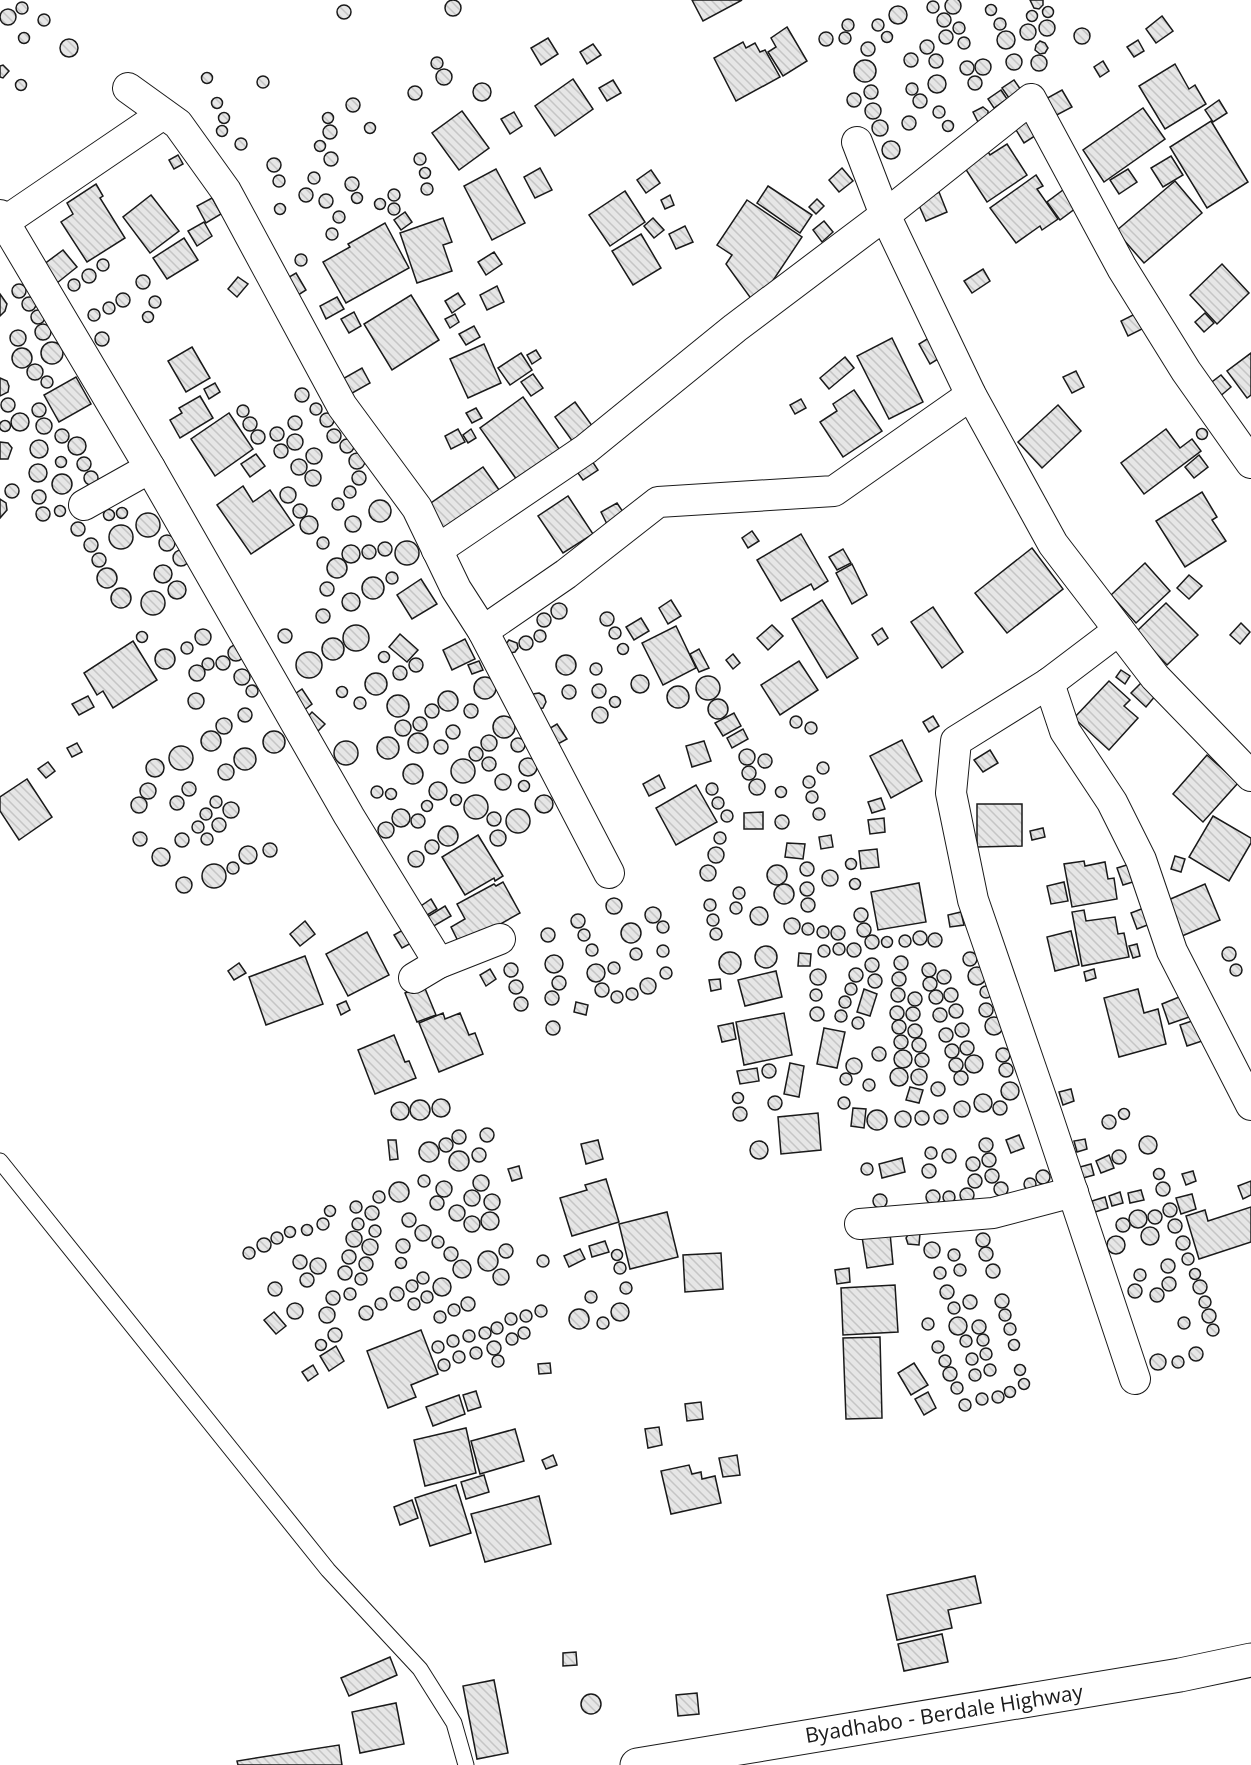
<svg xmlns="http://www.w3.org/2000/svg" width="1251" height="1765" font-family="'Open Sans',sans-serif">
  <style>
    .building { fill: url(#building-back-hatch); stroke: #1a1a1a; stroke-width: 1.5 }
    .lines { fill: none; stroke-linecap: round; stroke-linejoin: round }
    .lane-casing { stroke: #1a1a1a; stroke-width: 17 }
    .street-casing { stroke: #1a1a1a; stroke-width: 32 }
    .primary-casing { stroke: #1a1a1a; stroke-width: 35 }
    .lane { stroke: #fff; stroke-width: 15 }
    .street { stroke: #fff; stroke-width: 30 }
    .primary { stroke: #fff; stroke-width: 33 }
    .labels { text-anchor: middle; stroke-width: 4.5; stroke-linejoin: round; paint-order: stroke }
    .street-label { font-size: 21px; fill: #1a1a1a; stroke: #fff }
  </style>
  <defs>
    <pattern id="building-back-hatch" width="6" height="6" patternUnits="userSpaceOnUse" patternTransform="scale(1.5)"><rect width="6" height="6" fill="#e6e6e6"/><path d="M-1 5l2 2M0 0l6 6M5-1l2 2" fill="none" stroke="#c5c5c5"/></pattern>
  </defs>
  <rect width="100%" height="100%" fill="#fff"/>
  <!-- building -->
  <g class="building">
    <circle cx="953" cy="6" r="8"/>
    <polygon points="692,0 742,0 703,21"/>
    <polygon points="1030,0 1043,0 1043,5 1039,9 1034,8"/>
    <circle cx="453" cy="8" r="8"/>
    <circle cx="933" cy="7" r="6"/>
    <circle cx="22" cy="8" r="6"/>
    <circle cx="991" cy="10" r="5.5"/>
    <circle cx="344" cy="12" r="7"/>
    <circle cx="898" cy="15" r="9"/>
    <circle cx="1048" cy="12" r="5.5"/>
    <circle cx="8" cy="17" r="8"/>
    <circle cx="1032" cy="16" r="5.5"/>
    <circle cx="944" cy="20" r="7"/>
    <circle cx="44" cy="20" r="6"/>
    <polygon points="1162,16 1173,31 1156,43 1146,29"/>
    <circle cx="1000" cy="24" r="6"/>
    <circle cx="848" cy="25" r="6"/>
    <circle cx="878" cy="25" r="6"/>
    <circle cx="1047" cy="28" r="8"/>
    <circle cx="959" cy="28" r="6"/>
    <circle cx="1028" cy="32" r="8"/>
    <polygon points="787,27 807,61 783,76 768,52 776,47 771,38"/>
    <circle cx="1082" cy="36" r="8"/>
    <circle cx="946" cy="37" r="7"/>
    <circle cx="1006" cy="40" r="9"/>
    <circle cx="845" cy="38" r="6"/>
    <circle cx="887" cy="37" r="5.5"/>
    <circle cx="826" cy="39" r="7"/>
    <circle cx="24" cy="38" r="5.5"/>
    <circle cx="964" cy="43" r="6"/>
    <polygon points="548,38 558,54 541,65 531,48"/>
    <circle cx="69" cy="48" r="9"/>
    <circle cx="927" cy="47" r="7"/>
    <polygon points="1138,40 1144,51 1134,57 1127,47"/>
    <polygon points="1040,41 1045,43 1048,48 1045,53 1040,54 1035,50 1036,45"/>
    <polygon points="743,42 746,48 755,43 760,52 765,50 780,77 736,101 714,58"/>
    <circle cx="868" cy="49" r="7"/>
    <polygon points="593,44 601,55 587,64 580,52"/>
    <circle cx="911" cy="60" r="7"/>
    <circle cx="936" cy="61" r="7"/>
    <circle cx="1014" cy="62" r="8"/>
    <circle cx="1039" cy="63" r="8"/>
    <circle cx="437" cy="63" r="6"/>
    <circle cx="983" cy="67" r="8"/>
    <circle cx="865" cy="71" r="11"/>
    <circle cx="967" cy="68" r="7"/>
    <polygon points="1103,61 1109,71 1100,77 1094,67"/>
    <polygon points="1175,64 1189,89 1195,85 1206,104 1165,129 1139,86"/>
    <polygon points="3,65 9,71 3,78 0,77 0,66"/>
    <circle cx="444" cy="77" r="8"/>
    <circle cx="207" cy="78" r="5.5"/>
    <circle cx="937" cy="84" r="9"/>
    <circle cx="975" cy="83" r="7"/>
    <circle cx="263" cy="82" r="6"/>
    <polygon points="573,79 593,109 555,136 535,106"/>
    <circle cx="21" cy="85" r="5.5"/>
    <polygon points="613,80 621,93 607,101 599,88"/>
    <polygon points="1014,80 1021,90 1009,98 1002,88"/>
    <circle cx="482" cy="92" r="9"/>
    <circle cx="912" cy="89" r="6"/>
    <circle cx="871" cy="92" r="7"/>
    <circle cx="415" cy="93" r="7"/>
    <polygon points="1001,90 1007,99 994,108 988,99"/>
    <polygon points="1062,90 1072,107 1051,118 1042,101"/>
    <circle cx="854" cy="100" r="7"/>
    <circle cx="920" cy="101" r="7"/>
    <circle cx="217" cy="103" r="5.5"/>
    <circle cx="353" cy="105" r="7"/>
    <polygon points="1219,100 1227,113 1213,122 1205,110"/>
    <circle cx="873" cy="111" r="8"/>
    <circle cx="939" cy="112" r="6"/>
    <polygon points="983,107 988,111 988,117 978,122 973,112"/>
    <polygon points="1143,108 1165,139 1104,182 1083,150"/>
    <polygon points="462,111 489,148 459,170 432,133"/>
    <polygon points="514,112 522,126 510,134 501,119"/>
    <circle cx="224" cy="118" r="5.5"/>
    <circle cx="328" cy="118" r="5.5"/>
    <polygon points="1029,115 1041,132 1024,143 1013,125"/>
    <circle cx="909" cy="123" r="7"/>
    <circle cx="880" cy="128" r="8"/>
    <circle cx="948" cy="126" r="5.5"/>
    <polygon points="1211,121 1248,182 1207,208 1170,147"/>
    <circle cx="370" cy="128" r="5.5"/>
    <circle cx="330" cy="132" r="7"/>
    <circle cx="222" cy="131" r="5.5"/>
    <circle cx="241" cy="144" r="6"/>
    <circle cx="320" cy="146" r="5.5"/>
    <circle cx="891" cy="150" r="9"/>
    <polygon points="1007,144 1027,175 987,202 963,165 987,150 990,155"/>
    <circle cx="331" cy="159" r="7"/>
    <circle cx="420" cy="159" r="6"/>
    <polygon points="178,155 183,164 174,169 169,160"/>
    <polygon points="1171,156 1183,175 1163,187 1151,168"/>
    <circle cx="274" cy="165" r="7"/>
    <circle cx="425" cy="173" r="5.5"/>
    <polygon points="540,168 552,190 535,198 524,177"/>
    <polygon points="842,168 853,181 839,192 829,180"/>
    <polygon points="496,169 525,223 492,240 464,186"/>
    <polygon points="1128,169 1137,182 1119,194 1110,180"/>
    <polygon points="651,170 660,183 646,193 637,180"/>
    <circle cx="314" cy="178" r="6"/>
    <polygon points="1036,175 1043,186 1037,189 1058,219 1042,230 1040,226 1016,243 990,208"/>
    <circle cx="279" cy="181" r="6"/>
    <circle cx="352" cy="184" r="7"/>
    <polygon points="1175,181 1202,213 1144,263 1116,231"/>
    <circle cx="427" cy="189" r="6"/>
    <polygon points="96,184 103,196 100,198 125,238 87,262 61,222 73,214 67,203"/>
    <polygon points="768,186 812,215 800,233 757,203"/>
    <polygon points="1067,187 1080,205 1060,220 1047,202"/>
    <circle cx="306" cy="195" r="7"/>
    <circle cx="394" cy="195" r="6"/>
    <polygon points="625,191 645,222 610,246 589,215"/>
    <polygon points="939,192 947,212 926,221 917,201"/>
    <circle cx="357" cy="198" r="5.5"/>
    <circle cx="326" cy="201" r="7"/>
    <polygon points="151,195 179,231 150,253 123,217"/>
    <polygon points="670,195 674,205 665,209 661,200"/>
    <polygon points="212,198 221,214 206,223 197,206"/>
    <circle cx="380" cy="204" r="5.5"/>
    <polygon points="817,199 824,206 816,214 809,207"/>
    <polygon points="747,200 802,237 772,282 752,300 726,264 732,255 717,245"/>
    <circle cx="394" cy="209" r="6"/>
    <circle cx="280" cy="209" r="5.5"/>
    <circle cx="339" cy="217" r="6"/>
    <polygon points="405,212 412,222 401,230 394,220"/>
    <polygon points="443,218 452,242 443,245 452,271 417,283 400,233"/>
    <polygon points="653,218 664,230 654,238 644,226"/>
    <polygon points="824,221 833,232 822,242 813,230"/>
    <polygon points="204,222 212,236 197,246 188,231"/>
    <polygon points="385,223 409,268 346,303 323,262 350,247 348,244"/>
    <polygon points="685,226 693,242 676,249 669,234"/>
    <circle cx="332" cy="234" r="6"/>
    <polygon points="641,234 661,268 633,285 612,251"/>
    <polygon points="184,238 198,260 167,279 153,258"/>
    <polygon points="63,250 77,267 57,283 43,265"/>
    <polygon points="494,252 502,264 486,275 478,262"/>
    <circle cx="301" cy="260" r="6"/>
    <circle cx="103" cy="265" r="6"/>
    <polygon points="1222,264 1249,293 1217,324 1190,295"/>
    <circle cx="89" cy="276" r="7"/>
    <polygon points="983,269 990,281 972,293 964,281"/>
    <polygon points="296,273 306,290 289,301 279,283"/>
    <circle cx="143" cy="282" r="7"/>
    <polygon points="238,277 248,284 237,297 228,289"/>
    <circle cx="74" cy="285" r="6"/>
    <circle cx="19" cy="291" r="7"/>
    <polygon points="497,286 504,302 487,310 480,295"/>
    <circle cx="123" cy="300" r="7"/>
    <polygon points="458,293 465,304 452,313 445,301"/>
    <polygon points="0,294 7,304 5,311 0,316"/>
    <polygon points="411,295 439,340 392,370 364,324"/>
    <circle cx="155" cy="302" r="6"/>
    <polygon points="337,297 344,309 326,319 320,306"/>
    <circle cx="29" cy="304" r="7"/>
    <circle cx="109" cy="308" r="6"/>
    <circle cx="94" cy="315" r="6"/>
    <circle cx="38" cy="317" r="7"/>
    <circle cx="148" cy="317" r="5.5"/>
    <polygon points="354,312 361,326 349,333 341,319"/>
    <polygon points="1137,313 1144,328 1128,336 1121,321"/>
    <polygon points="1205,313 1214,323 1204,332 1195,322"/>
    <polygon points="455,314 459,322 450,328 445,319"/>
    <circle cx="43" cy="332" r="8"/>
    <polygon points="474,326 480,337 466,345 459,334"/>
    <circle cx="18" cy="338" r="8"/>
    <circle cx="102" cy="339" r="7"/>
    <polygon points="932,336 943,356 930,364 919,344"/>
    <polygon points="892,338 923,402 889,419 857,356"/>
    <circle cx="52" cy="353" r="11"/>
    <polygon points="484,344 501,383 468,398 450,359"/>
    <polygon points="192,347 210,378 186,392 168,361"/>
    <circle cx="22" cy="358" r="10"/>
    <polygon points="536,350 541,358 532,364 527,355"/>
    <polygon points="521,353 532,370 510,385 498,368"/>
    <polygon points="1251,353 1251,395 1247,398 1227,371"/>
    <polygon points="845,357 854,368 829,389 820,378"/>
    <circle cx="35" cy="372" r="8"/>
    <polygon points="362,368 370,383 347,396 339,381"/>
    <polygon points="1076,371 1084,387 1072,393 1063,377"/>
    <polygon points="533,374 543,388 531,396 521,382"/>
    <polygon points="1221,375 1231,387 1218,398 1208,385"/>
    <circle cx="47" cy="382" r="6"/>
    <polygon points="76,377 91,404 59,422 44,395"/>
    <polygon points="0,378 7,381 9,386 8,392 0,396"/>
    <polygon points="215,383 220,392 209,399 204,389"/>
    <circle cx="302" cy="395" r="7"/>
    <polygon points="854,390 882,431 843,457 820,422 837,411 833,404"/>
    <polygon points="200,396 213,418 180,438 170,420 182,413 179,408"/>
    <polygon points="523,397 562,453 517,480 480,428"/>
    <circle cx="8" cy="405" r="7"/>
    <polygon points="801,399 806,408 795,414 790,405"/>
    <polygon points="575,402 593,427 573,442 555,417"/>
    <circle cx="316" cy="409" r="6"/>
    <circle cx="39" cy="410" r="7"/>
    <circle cx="243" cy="411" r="6"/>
    <polygon points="1058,405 1081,431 1042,468 1018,442"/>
    <polygon points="476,408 482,418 472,423 466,413"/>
    <circle cx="327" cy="420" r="7"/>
    <circle cx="20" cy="422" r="9"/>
    <polygon points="229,413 253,449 215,476 191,439"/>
    <circle cx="295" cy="423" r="7"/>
    <circle cx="250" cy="424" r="7"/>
    <circle cx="44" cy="426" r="8"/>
    <circle cx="5" cy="426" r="5.5"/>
    <circle cx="277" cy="434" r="7"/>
    <circle cx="62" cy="436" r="7"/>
    <circle cx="334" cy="436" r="7"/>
    <circle cx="1202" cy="434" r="5.5"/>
    <polygon points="458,429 465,442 451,449 445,436"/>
    <polygon points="471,429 476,438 468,443 463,435"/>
    <polygon points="1166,429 1180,448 1192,439 1201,451 1144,494 1121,463"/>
    <circle cx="258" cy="437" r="7"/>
    <circle cx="295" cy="442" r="8"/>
    <circle cx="77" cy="446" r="9"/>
    <circle cx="347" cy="446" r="7"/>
    <circle cx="39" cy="449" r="9"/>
    <polygon points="0,442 8,443 12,448 8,459 0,459"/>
    <circle cx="281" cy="451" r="7"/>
    <circle cx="314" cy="456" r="8"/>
    <circle cx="357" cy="461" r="8"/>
    <polygon points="256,454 265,466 250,477 241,464"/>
    <polygon points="1199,455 1208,467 1194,478 1185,467"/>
    <circle cx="61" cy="462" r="5.5"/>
    <circle cx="84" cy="464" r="7"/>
    <polygon points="590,458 598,470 583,480 575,469"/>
    <circle cx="299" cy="467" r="8"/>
    <circle cx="38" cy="473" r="9"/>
    <polygon points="483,467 502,494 446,532 428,505"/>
    <circle cx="313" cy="478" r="8"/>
    <circle cx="91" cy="478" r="7"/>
    <circle cx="359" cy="478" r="7"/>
    <circle cx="62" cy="484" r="10"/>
    <circle cx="12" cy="491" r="7"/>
    <circle cx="350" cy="492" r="6"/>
    <polygon points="243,486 253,502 270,490 294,525 251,554 217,505"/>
    <circle cx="288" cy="495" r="8"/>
    <circle cx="39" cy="497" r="7"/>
    <polygon points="1202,492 1217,517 1212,520 1226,541 1185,567 1156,521"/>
    <polygon points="568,496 593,534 563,553 538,516"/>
    <circle cx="338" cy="504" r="6"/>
    <polygon points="0,499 6,503 7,510 0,518"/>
    <circle cx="380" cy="511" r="11"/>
    <polygon points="617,503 627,518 609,528 601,512"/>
    <circle cx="300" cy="511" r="7"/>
    <circle cx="60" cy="511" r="5.5"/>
    <circle cx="43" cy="514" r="7"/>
    <circle cx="122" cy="513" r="5.5"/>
    <circle cx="109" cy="515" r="5.5"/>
    <circle cx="148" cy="525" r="12"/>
    <circle cx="353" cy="524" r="8"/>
    <circle cx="309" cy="525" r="9"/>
    <circle cx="78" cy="529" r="7"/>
    <circle cx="121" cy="537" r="12"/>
    <polygon points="752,531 759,541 748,548 742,538"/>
    <polygon points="801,534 828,581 814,590 811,584 781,601 757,560"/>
    <circle cx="167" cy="543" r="8"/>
    <circle cx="323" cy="543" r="6"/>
    <circle cx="91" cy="545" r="7"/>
    <circle cx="407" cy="553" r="12"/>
    <circle cx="385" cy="549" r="7"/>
    <circle cx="369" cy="552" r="7"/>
    <circle cx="351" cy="554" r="9"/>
    <polygon points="1032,548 1063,589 1007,633 975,593"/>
    <polygon points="843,549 851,563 837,570 829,557"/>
    <circle cx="181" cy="558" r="8"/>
    <circle cx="99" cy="560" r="7"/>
    <circle cx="337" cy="568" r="10"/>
    <polygon points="1145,563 1170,591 1136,623 1111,595"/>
    <polygon points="852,564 867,595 852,604 836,573"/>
    <circle cx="163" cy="574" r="9"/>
    <circle cx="107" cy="578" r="10"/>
    <circle cx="392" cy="578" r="6"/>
    <polygon points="1189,575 1202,586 1189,599 1177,588"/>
    <circle cx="373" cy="588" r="11"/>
    <polygon points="421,579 437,604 412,619 397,595"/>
    <circle cx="177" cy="590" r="9"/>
    <circle cx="327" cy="589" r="7"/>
    <circle cx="121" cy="598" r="10"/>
    <circle cx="153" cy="603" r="12"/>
    <circle cx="351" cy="602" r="9"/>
    <polygon points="671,600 681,616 668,624 659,608"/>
    <polygon points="822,600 858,658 827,678 792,619"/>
    <polygon points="1166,603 1198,635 1167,665 1136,632"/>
    <circle cx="559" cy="611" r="8"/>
    <polygon points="933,607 963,652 942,668 911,622"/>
    <circle cx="323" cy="616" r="7"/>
    <circle cx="607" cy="619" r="7"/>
    <circle cx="544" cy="620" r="7"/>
    <polygon points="641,618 649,631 634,640 626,627"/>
    <polygon points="1241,623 1250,632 1240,644 1230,635"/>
    <polygon points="772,625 783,636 768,650 757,638"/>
    <circle cx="356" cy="638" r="13"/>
    <polygon points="676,626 696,668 663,685 642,643"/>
    <circle cx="615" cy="633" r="6"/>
    <polygon points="882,628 888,638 878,645 872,635"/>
    <circle cx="203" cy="637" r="8"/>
    <circle cx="285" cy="636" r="7"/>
    <circle cx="540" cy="636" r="6"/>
    <circle cx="142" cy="637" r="5.5"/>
    <polygon points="400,634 418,650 407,662 389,647"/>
    <circle cx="526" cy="643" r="7"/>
    <circle cx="333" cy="649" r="11"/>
    <polygon points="465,639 475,659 452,670 443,650"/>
    <polygon points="509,640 517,643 518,648 515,652 510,653 505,645"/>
    <polygon points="133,641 157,680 113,708 103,691 97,695 84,673"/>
    <circle cx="187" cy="648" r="6"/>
    <circle cx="623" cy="649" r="5.5"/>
    <circle cx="236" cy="653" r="8"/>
    <polygon points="699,649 709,668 699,672 690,654"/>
    <circle cx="165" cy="659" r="10"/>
    <circle cx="384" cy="657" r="5.5"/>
    <circle cx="309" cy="665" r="13"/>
    <polygon points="733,654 740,663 733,669 726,660"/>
    <circle cx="566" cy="665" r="10"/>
    <circle cx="223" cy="663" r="7"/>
    <circle cx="208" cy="664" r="6"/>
    <circle cx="416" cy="665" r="7"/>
    <polygon points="479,661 483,670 472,674 468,665"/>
    <polygon points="799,661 818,690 780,715 761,685"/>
    <circle cx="596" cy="669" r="6"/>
    <circle cx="197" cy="673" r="8"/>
    <circle cx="400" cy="673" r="7"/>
    <circle cx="242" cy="677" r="8"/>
    <polygon points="1121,670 1130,676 1125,684 1116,677"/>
    <circle cx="376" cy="684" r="11"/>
    <circle cx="640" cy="684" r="9"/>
    <circle cx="708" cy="688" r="12"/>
    <circle cx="485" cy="688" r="11"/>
    <polygon points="1109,681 1130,700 1124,706 1138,718 1109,750 1074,718"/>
    <polygon points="1142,682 1156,695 1146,707 1131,693"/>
    <circle cx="599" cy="691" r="7"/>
    <circle cx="252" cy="691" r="6"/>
    <circle cx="569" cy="692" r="7"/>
    <circle cx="678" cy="697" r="11"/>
    <circle cx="342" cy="692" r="5.5"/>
    <polygon points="302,689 312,704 303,711 292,696"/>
    <circle cx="448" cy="701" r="10"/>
    <polygon points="539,693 544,696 546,702 543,708 537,709 530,700 533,694"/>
    <circle cx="196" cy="701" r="8"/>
    <circle cx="398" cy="706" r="11"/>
    <polygon points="88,696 94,707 79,715 72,704"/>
    <circle cx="615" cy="702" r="5.5"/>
    <circle cx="360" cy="703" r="6"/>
    <circle cx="718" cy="709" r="10"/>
    <circle cx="471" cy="711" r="7"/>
    <circle cx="432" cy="711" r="7"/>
    <circle cx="600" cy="715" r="8"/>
    <circle cx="245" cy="715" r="7"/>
    <polygon points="312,712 325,724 317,732 304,721"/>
    <polygon points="734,713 741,726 723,736 715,723"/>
    <polygon points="933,716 939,726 929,732 923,722"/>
    <circle cx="796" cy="722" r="6"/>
    <circle cx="504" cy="727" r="11"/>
    <circle cx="420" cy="724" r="7"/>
    <circle cx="224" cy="726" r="8"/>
    <circle cx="403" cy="728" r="8"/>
    <circle cx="811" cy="728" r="6"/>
    <polygon points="557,724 567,739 556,745 547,730"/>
    <circle cx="453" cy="732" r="7"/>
    <polygon points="743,729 748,739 732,748 727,738"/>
    <circle cx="211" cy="741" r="10"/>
    <circle cx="274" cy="742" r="11"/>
    <circle cx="418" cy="743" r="10"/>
    <circle cx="489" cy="743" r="8"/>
    <circle cx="388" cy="748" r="11"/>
    <circle cx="518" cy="745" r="7"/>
    <circle cx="441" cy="747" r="7"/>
    <polygon points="902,740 922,781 891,798 870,756"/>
    <polygon points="704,741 711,761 692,767 686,746"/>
    <circle cx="346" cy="753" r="12"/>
    <polygon points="77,743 82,752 72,757 67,748"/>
    <circle cx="181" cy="758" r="12"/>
    <circle cx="476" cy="754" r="7"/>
    <circle cx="245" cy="759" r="11"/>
    <circle cx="747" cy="757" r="8"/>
    <polygon points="990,750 998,763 983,772 974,760"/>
    <circle cx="765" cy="761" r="7"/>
    <polygon points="1207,755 1238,783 1203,822 1173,794"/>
    <circle cx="489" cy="764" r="7"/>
    <circle cx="528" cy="767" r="9"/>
    <circle cx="155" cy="768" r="9"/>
    <circle cx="463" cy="771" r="12"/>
    <circle cx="823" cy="768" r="6"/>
    <polygon points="48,762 55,771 46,778 38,769"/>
    <circle cx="413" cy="774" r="10"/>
    <circle cx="226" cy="772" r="8"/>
    <circle cx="749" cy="773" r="7"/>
    <circle cx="503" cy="782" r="8"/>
    <polygon points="659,775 665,788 649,796 643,784"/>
    <circle cx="809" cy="782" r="6"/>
    <polygon points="27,779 52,817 19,840 0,811 0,797"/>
    <circle cx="757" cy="787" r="8"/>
    <circle cx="524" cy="786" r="5.5"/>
    <circle cx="438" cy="791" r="9"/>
    <circle cx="189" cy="789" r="7"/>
    <circle cx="712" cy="789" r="6"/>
    <circle cx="148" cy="791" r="8"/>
    <polygon points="696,785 717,822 676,845 656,808"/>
    <circle cx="377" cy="792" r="6"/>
    <circle cx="781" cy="792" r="5.5"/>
    <circle cx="391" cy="794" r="5.5"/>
    <circle cx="812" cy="797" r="6"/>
    <circle cx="456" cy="800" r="5.5"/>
    <circle cx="544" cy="804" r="9"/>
    <circle cx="476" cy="807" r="12"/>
    <circle cx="177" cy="803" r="7"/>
    <circle cx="216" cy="802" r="6"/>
    <circle cx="718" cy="803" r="6"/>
    <circle cx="139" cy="805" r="8"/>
    <polygon points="881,798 885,809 872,813 868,802"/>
    <circle cx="427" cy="806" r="5.5"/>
    <circle cx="231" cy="810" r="8"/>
    <polygon points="977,804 1022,804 1022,846 977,847"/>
    <circle cx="819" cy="814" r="6"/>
    <circle cx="206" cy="814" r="6"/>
    <circle cx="401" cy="818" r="9"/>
    <circle cx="518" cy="821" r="12"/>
    <circle cx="727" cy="816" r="6"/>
    <circle cx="494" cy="819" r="7"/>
    <polygon points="763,812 763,829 744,829 744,813"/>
    <circle cx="418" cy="821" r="7"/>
    <circle cx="782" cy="822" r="7"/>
    <polygon points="1213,816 1251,838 1251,843 1229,881 1189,857"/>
    <polygon points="884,818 885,832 870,834 868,820"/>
    <circle cx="219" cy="825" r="7"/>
    <circle cx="198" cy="827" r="6"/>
    <circle cx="386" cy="830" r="8"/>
    <circle cx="448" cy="836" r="10"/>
    <polygon points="1043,828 1045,837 1032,840 1030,831"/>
    <circle cx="498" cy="838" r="8"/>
    <circle cx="720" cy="838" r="6"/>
    <circle cx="140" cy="839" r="7"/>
    <circle cx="182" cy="840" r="7"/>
    <circle cx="207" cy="839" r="6"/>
    <polygon points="478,835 503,876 495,881 494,878 465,895 442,857"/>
    <polygon points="831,835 833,847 821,849 819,837"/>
    <circle cx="432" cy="847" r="7"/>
    <polygon points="787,843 805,844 803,859 785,857"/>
    <circle cx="270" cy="850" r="7"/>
    <circle cx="248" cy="855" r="9"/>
    <circle cx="716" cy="855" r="8"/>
    <circle cx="161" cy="857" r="9"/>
    <polygon points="877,849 879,867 861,869 859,851"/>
    <circle cx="416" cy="859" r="8"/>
    <polygon points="1175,856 1185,859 1181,872 1171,869"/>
    <circle cx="851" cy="864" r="5.5"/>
    <polygon points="1084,861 1085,866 1105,862 1108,879 1114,878 1117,899 1072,907 1064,864"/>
    <circle cx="807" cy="869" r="7"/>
    <circle cx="233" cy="868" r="6"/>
    <polygon points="1130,864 1136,881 1123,885 1117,868"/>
    <circle cx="214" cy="876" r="12"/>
    <circle cx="777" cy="875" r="10"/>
    <circle cx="708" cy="873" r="8"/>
    <circle cx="830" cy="878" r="8"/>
    <circle cx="184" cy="885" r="8"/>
    <circle cx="855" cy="884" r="5.5"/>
    <circle cx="807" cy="889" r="7"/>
    <polygon points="503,882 520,913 477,937 462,949 451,927 465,919 457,904 494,884 496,886"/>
    <polygon points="1064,882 1068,901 1051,904 1047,886"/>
    <polygon points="919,883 926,922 878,930 871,892"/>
    <polygon points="1205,884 1220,920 1182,936 1166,901"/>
    <circle cx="784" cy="894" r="10"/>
    <circle cx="739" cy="893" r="6"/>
    <circle cx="614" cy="906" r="8"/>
    <circle cx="808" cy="905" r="7"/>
    <polygon points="431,899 437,909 424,917 418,908"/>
    <circle cx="710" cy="905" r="6"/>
    <circle cx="736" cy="908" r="6"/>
    <polygon points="445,906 451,916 432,927 427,917"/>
    <circle cx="759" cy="916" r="9"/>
    <circle cx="653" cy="915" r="8"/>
    <polygon points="1144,908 1150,924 1137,929 1131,913"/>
    <circle cx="861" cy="915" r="7"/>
    <polygon points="1084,910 1086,921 1115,917 1118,934 1124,933 1129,957 1082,966 1072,912"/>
    <polygon points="961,912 964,925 950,927 948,915"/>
    <circle cx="578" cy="921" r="7"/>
    <circle cx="713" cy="920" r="6"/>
    <circle cx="792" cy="926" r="8"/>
    <circle cx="663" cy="927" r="6"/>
    <polygon points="305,921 315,934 300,946 290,934"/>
    <circle cx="631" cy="933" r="10"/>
    <circle cx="808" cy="929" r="6"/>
    <circle cx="864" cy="930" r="7"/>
    <circle cx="838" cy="933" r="7"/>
    <circle cx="823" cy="932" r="6"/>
    <polygon points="408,927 415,941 402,948 394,935"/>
    <circle cx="716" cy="934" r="6"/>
    <circle cx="548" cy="935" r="7"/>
    <circle cx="584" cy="935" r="6"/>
    <polygon points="1071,931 1079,965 1055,971 1047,937"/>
    <circle cx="920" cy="938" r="7"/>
    <polygon points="367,932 389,975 348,996 326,954"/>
    <circle cx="935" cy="940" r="7"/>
    <circle cx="905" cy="941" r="6"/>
    <circle cx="872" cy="942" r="7"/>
    <circle cx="887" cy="942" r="5.5"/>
    <circle cx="854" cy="950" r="7"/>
    <circle cx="839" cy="949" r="6"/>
    <circle cx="592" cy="950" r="6"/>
    <polygon points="1137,944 1140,956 1133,958 1129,946"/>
    <circle cx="824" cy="951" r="6"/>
    <circle cx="663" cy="951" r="6"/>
    <circle cx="766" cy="957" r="11"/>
    <circle cx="1229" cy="954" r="7"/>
    <circle cx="636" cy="954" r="6"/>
    <circle cx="730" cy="963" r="11"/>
    <circle cx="970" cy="959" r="7"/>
    <polygon points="799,953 811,954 810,966 798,966"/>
    <circle cx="554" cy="964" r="9"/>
    <polygon points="305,956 323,1004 266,1025 249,977"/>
    <circle cx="901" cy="963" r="7"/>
    <circle cx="872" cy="965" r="7"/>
    <circle cx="614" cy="968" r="6"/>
    <polygon points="239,963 246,973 234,980 228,971"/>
    <circle cx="511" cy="970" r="7"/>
    <circle cx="929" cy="970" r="7"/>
    <circle cx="596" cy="973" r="9"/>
    <circle cx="1236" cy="970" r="6"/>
    <circle cx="666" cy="973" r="6"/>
    <circle cx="977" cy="976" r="9"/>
    <circle cx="856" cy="975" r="7"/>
    <polygon points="490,969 496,979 486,986 480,975"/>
    <polygon points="1094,969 1096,978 1086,981 1084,972"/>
    <circle cx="818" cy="977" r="8"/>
    <circle cx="944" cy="977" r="7"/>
    <polygon points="776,971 782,997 745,1006 738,980"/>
    <circle cx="899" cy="979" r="7"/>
    <circle cx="875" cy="981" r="7"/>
    <circle cx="559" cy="983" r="7"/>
    <circle cx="930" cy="984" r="7"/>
    <circle cx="648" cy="986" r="8"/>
    <polygon points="720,979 721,989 711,991 709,980"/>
    <circle cx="516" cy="987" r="7"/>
    <circle cx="851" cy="989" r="6"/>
    <circle cx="602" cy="990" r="7"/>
    <circle cx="986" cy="992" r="6"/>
    <polygon points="424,986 436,1015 417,1022 405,993"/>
    <circle cx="632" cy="994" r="6"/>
    <circle cx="951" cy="995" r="7"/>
    <circle cx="898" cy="995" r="7"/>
    <polygon points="864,989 877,994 870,1016 857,1012"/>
    <polygon points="1138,989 1144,1013 1158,1009 1166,1044 1119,1057 1104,998"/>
    <circle cx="816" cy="995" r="6"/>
    <circle cx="936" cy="997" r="7"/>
    <circle cx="617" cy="997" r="6"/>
    <circle cx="552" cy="998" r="7"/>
    <circle cx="915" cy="999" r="7"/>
    <polygon points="1184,995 1192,1016 1169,1024 1162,1004"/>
    <circle cx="845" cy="1002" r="6"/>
    <circle cx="521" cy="1004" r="7"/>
    <polygon points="346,1001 350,1010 341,1015 337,1005"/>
    <polygon points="576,1002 588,1005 586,1015 574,1012"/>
    <circle cx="986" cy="1010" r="7"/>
    <circle cx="956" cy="1011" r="7"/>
    <circle cx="897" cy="1013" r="7"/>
    <circle cx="817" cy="1014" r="7"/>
    <circle cx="913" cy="1014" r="7"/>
    <circle cx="940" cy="1015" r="7"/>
    <circle cx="841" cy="1016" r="6"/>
    <polygon points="443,1013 445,1019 460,1013 469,1035 475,1033 483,1054 439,1072 419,1023"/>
    <polygon points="784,1013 792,1055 744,1065 736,1022"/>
    <circle cx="858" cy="1023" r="6"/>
    <circle cx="994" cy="1026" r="9"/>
    <polygon points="1195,1020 1202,1041 1187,1046 1180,1025"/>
    <circle cx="899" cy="1027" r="7"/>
    <circle cx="553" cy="1028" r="7"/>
    <polygon points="733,1023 736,1039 722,1042 718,1026"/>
    <circle cx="962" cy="1030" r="7"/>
    <circle cx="915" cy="1031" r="7"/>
    <polygon points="824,1028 845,1032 837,1068 817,1064"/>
    <circle cx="946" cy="1035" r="7"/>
    <polygon points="394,1035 405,1062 409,1061 416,1078 375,1094 358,1050"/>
    <circle cx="901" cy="1042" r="7"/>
    <circle cx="919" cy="1045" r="7"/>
    <circle cx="967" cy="1048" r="7"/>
    <circle cx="952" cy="1051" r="7"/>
    <circle cx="879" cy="1054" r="7"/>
    <circle cx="1003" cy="1055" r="7"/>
    <circle cx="903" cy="1059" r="9"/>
    <circle cx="922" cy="1060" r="7"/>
    <circle cx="974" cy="1064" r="9"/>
    <circle cx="854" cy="1066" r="8"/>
    <circle cx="956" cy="1065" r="7"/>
    <polygon points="790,1063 804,1066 799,1097 784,1094"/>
    <circle cx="1006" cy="1070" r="7"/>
    <circle cx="769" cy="1071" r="7"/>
    <circle cx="899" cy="1077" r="9"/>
    <polygon points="757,1068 759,1081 740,1084 737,1071"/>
    <circle cx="919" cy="1077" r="8"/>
    <circle cx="961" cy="1078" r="7"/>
    <circle cx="846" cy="1079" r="6"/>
    <circle cx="869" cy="1085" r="6"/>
    <circle cx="1010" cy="1091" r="9"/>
    <circle cx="938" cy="1089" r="7"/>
    <polygon points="910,1087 923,1090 919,1103 906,1100"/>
    <polygon points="1071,1089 1074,1101 1063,1105 1059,1092"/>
    <circle cx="738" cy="1098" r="5.5"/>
    <circle cx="983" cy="1103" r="9"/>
    <circle cx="775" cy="1103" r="7"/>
    <circle cx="844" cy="1103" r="6"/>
    <circle cx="441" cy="1108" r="9"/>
    <circle cx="420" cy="1110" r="10"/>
    <circle cx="962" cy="1109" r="8"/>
    <circle cx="1000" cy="1108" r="7"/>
    <circle cx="400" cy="1111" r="9"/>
    <circle cx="740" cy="1114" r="7"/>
    <polygon points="853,1108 866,1109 864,1128 851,1126"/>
    <circle cx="1124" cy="1114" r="5.5"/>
    <circle cx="941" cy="1117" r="7"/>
    <circle cx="877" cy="1120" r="10"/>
    <circle cx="922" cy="1118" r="7"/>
    <circle cx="903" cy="1119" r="8"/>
    <polygon points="818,1113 821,1150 781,1154 778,1117"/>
    <circle cx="1109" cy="1122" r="7"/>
    <circle cx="487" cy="1135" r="7"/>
    <circle cx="459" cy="1137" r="7"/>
    <polygon points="1019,1135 1024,1148 1011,1153 1006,1140"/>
    <circle cx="1148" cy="1145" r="9"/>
    <circle cx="446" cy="1145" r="7"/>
    <circle cx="986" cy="1145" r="7"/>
    <polygon points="1085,1139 1087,1149 1077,1152 1074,1141"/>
    <polygon points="388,1140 396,1140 398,1159 390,1160"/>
    <polygon points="598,1140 603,1159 586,1164 581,1144"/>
    <circle cx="759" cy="1150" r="9"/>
    <circle cx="429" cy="1152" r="10"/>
    <circle cx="931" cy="1153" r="6"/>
    <circle cx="479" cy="1155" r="7"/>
    <circle cx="949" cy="1156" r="7"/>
    <circle cx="1119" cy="1157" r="7"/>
    <circle cx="459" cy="1161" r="10"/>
    <circle cx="989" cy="1160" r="7"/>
    <polygon points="1109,1155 1114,1168 1101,1173 1096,1161"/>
    <circle cx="973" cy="1164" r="7"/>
    <polygon points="902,1158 905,1172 882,1178 879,1164"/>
    <circle cx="867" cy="1169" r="6"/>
    <circle cx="929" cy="1171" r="7"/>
    <polygon points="1091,1164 1094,1175 1083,1178 1080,1167"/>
    <polygon points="519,1166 522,1178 512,1181 508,1169"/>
    <circle cx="1159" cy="1174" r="5.5"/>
    <circle cx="992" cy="1176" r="7"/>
    <circle cx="1043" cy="1177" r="7"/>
    <polygon points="1193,1171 1196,1181 1186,1185 1182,1174"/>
    <circle cx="975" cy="1181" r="7"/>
    <circle cx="424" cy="1181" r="6"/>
    <circle cx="481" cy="1183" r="8"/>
    <circle cx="1030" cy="1184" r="6"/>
    <polygon points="606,1179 619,1222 572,1236 560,1198 587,1190 585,1185"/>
    <polygon points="1251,1181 1251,1195 1243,1199 1238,1186"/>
    <circle cx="444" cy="1189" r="8"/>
    <circle cx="399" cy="1192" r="10"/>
    <circle cx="1001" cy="1189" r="7"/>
    <circle cx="1163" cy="1189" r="7"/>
    <circle cx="967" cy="1195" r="7"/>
    <polygon points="1141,1190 1144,1200 1130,1203 1128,1193"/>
    <circle cx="472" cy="1198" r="8"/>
    <circle cx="933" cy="1197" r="7"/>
    <circle cx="949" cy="1197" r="6"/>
    <circle cx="379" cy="1197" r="6"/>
    <polygon points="1120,1192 1123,1203 1112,1206 1109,1196"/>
    <circle cx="880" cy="1201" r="7"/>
    <polygon points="1192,1194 1196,1209 1181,1214 1176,1198"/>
    <circle cx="492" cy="1202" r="8"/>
    <circle cx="437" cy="1203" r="7"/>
    <polygon points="1105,1197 1108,1208 1095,1212 1092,1201"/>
    <circle cx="356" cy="1207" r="6"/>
    <circle cx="1170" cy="1210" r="7"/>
    <circle cx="457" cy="1213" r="8"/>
    <circle cx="330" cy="1211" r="5.5"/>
    <circle cx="372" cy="1213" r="7"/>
    <polygon points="1251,1207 1251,1242 1199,1259 1186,1216 1205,1210 1208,1221"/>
    <circle cx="1138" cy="1219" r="9"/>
    <circle cx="1155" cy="1217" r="7"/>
    <circle cx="490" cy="1221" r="9"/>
    <polygon points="667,1212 678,1257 630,1269 619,1224"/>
    <circle cx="409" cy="1220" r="7"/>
    <circle cx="472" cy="1224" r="8"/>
    <circle cx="323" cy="1224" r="6"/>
    <circle cx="358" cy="1224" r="6"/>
    <circle cx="1123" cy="1225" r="7"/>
    <circle cx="1175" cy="1226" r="7"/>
    <circle cx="307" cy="1230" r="5.5"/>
    <circle cx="375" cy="1231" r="6"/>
    <circle cx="423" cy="1233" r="8"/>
    <circle cx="290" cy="1232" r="5.5"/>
    <circle cx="1150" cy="1236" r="9"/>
    <circle cx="354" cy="1239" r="8"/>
    <circle cx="277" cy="1238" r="6"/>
    <polygon points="890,1233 893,1264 867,1268 862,1237"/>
    <polygon points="909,1233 920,1233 919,1245 908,1244 906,1238"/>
    <circle cx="983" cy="1240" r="7"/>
    <circle cx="438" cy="1242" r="6"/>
    <circle cx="1116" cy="1245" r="9"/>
    <circle cx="1183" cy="1243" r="7"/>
    <circle cx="264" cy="1245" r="7"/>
    <circle cx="403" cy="1246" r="7"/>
    <circle cx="370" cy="1247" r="8"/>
    <polygon points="605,1241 609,1252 592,1257 589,1246"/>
    <circle cx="932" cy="1250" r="8"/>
    <circle cx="506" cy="1251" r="7"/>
    <circle cx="249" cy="1253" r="6"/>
    <circle cx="986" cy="1254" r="7"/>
    <circle cx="451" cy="1254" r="7"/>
    <circle cx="954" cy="1255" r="6"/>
    <polygon points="580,1249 585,1259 569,1267 564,1256"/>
    <circle cx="617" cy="1255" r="5.5"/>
    <circle cx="349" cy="1257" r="7"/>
    <circle cx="488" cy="1261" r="10"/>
    <polygon points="721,1253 723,1289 685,1292 683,1255"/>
    <circle cx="1188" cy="1259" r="6"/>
    <circle cx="543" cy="1261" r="6"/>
    <circle cx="300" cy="1262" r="7"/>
    <circle cx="366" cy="1264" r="7"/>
    <circle cx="401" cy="1263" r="5.5"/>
    <circle cx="318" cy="1266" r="8"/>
    <circle cx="1168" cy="1266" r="7"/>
    <circle cx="462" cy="1269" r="9"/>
    <circle cx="620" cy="1268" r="6"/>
    <circle cx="993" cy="1271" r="7"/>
    <circle cx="960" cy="1270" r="6"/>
    <circle cx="345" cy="1273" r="7"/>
    <circle cx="940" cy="1273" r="6"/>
    <polygon points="849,1268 850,1282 837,1284 835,1270"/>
    <circle cx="1195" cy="1274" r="5.5"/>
    <circle cx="501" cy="1277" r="8"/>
    <circle cx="1140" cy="1275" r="6"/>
    <circle cx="423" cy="1278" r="6"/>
    <circle cx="361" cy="1279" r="6"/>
    <circle cx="307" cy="1280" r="7"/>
    <circle cx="1169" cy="1284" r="7"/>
    <circle cx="442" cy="1287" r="9"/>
    <circle cx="412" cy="1286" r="6"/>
    <circle cx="1200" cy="1287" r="7"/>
    <circle cx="275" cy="1289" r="7"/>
    <circle cx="626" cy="1288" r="6"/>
    <circle cx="1135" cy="1291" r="7"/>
    <polygon points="895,1285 898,1332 843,1335 841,1288"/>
    <circle cx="947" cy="1292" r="7"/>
    <circle cx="397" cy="1294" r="7"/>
    <circle cx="350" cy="1294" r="6"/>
    <circle cx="1157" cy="1295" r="7"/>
    <circle cx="333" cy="1298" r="7"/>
    <circle cx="427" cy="1297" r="6"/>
    <circle cx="591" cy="1297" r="6"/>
    <circle cx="1002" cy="1301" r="7"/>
    <circle cx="970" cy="1302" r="7"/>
    <circle cx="1205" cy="1302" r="6"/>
    <circle cx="468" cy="1304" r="7"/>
    <circle cx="414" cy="1304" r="6"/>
    <circle cx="381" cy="1304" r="6"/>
    <circle cx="954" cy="1308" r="6"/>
    <circle cx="620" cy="1312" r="9"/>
    <circle cx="295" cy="1311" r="8"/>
    <circle cx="454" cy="1310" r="6"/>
    <circle cx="541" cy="1311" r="6"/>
    <circle cx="366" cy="1313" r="7"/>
    <circle cx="327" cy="1315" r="8"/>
    <circle cx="1005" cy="1315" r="6"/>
    <circle cx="579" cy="1319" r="10"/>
    <circle cx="1209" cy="1316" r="7"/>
    <circle cx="526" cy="1316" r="6"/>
    <circle cx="440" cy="1317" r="6"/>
    <polygon points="274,1312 286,1326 276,1334 264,1320"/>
    <circle cx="511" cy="1319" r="6"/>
    <circle cx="1184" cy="1323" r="6"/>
    <circle cx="958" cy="1326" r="9"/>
    <circle cx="603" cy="1323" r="6"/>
    <circle cx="928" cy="1324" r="6"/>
    <circle cx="979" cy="1327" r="7"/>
    <circle cx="497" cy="1328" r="6"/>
    <circle cx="1010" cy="1329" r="6"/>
    <circle cx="1213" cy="1330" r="6"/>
    <circle cx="485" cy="1333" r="6"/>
    <circle cx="524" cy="1333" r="6"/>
    <circle cx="335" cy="1335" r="7"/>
    <circle cx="469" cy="1336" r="6"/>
    <polygon points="421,1330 438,1374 411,1385 416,1397 388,1408 367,1351"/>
    <circle cx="512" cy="1339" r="6"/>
    <circle cx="983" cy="1340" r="6"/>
    <circle cx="966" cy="1341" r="6"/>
    <circle cx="453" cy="1341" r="6"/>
    <polygon points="880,1337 882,1418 846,1419 843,1338"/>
    <circle cx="1014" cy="1345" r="5.5"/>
    <circle cx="321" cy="1345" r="5.5"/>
    <circle cx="938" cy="1347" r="6"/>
    <circle cx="438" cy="1347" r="6"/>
    <circle cx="494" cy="1348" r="7"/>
    <polygon points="336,1346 344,1361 329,1371 320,1356"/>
    <circle cx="476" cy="1353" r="6"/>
    <circle cx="1196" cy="1354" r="7"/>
    <circle cx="986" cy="1354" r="6"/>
    <circle cx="459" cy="1357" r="6"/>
    <circle cx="972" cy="1359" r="6"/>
    <circle cx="1158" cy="1362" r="8"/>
    <circle cx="945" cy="1361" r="6"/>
    <circle cx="498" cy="1361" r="6"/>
    <circle cx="1178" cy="1362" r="6"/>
    <circle cx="444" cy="1365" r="6"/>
    <polygon points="550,1363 551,1373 539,1374 538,1364"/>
    <polygon points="914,1363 928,1385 911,1395 898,1373"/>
    <circle cx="990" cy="1370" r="6"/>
    <circle cx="1020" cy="1370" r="5.5"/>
    <polygon points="313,1365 318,1374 308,1381 302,1372"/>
    <circle cx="950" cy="1374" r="7"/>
    <circle cx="975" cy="1375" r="6"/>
    <circle cx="1024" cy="1384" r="5.5"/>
    <circle cx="957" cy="1388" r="6"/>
    <circle cx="1010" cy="1392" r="5.5"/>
    <circle cx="998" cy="1397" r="6"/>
    <polygon points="476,1391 481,1407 468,1411 463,1395"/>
    <polygon points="928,1392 936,1408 924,1415 915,1399"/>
    <circle cx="982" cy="1399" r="6"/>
    <polygon points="459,1395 465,1414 433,1426 426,1407"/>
    <circle cx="965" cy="1405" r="6"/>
    <polygon points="701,1402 703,1419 687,1421 685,1404"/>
    <polygon points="659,1427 662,1445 648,1448 645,1429"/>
    <polygon points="466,1428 476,1473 425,1486 414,1440"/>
    <polygon points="515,1429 524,1461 480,1474 471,1441"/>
    <polygon points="553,1455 557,1465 546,1469 542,1460"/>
    <polygon points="737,1455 740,1475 723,1477 719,1458"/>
    <polygon points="689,1465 692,1474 701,1472 702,1479 715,1476 721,1503 671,1514 661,1471"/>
    <polygon points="484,1475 489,1492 466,1499 461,1482"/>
    <polygon points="456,1485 471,1533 430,1546 415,1498"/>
    <polygon points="539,1496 551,1544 485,1562 471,1514"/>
    <polygon points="412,1500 418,1518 400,1525 394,1507"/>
    <polygon points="975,1576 981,1603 948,1610 952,1628 897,1640 887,1595"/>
    <polygon points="942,1634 948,1662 904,1671 898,1644"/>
    <polygon points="576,1652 577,1665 563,1666 563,1653"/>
    <polygon points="390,1657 397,1675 349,1696 341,1678"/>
    <polygon points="494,1680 508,1753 477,1759 463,1686"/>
    <polygon points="697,1693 699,1714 678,1716 676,1695"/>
    <circle cx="591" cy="1704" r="10"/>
    <polygon points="396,1703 404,1744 360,1753 352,1712"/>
    <polygon points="339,1745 342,1765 238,1765 237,1761"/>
  </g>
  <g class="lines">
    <!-- lane casing -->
    <g class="lane-casing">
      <polyline id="lane" points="0,1161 328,1570 420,1669 454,1723 466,1765"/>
    </g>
    <!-- street casing -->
    <g class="street-casing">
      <g id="street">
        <polyline points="128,88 178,124 226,191 342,406 417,508 456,589 483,631 609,873"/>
        <polyline points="857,142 885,215 971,395 1053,544 1155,677 1251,776"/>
        <polyline points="0,215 150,468 349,816 439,963"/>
        <polyline points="4,222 163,114"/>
        <polyline points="84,505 150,468"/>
        <polyline points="437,550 586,449 735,328 885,215 1031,99 1122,268 1186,371 1251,463"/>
        <polyline points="1119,630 1049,683 956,741 951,793 973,900 1047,1115 1135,1379"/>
        <polyline points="483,631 566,574 658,502 834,491 971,395"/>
        <polyline points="1049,683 1065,731 1112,802 1141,860 1172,951 1251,1105"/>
        <polyline points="414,978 439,963 500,939"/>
        <polyline points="860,1224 993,1213 1073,1192"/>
      </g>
    </g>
    <!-- primary casing -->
    <g class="primary-casing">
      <polyline id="primary" points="637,1765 1180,1675 1251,1660"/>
    </g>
    <!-- lane -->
    <use href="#lane" class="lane"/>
    <!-- street -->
    <use href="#street" class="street"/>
    <!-- primary -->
    <use href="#primary" class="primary"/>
  </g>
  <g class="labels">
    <!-- street labels -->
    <g class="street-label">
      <text transform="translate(944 1714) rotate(-9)" y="7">Byadhabo - Berdale Highway</text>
    </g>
  </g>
</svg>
